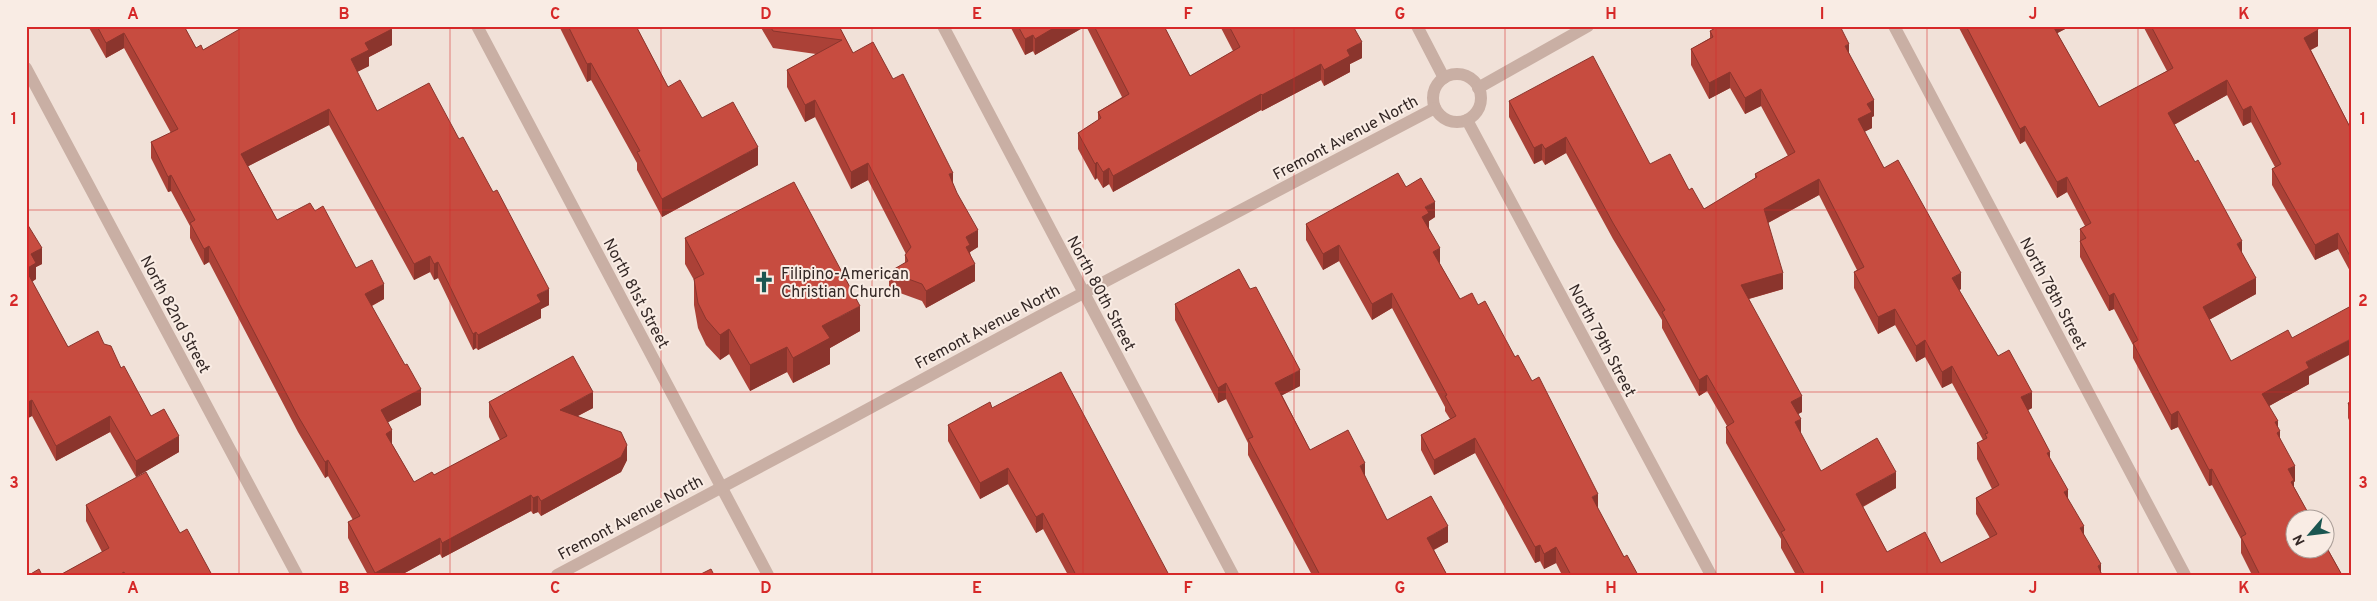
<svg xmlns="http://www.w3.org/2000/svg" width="2377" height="601" font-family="Overpass,sans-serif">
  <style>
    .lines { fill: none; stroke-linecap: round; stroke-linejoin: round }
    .minor { stroke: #c9afa4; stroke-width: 12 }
    .wall { fill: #ab4137; fill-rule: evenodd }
    .shaded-wall { fill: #8b352d }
    .building { fill: #c74c40; stroke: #8b352d; fill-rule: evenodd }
    .grid { fill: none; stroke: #d62828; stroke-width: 1; stroke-opacity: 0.55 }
    .labels { text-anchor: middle; stroke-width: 4; stroke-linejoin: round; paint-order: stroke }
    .street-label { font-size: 16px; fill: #342826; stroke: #f9ece4 }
    .poi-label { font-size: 16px; fill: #342826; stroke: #f9ece4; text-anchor: start }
    .neatline { fill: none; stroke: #d62828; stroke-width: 2 }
    .grid-label { font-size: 16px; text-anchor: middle; font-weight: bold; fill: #d62828 }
  </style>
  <rect width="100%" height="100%" fill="#f1e1d8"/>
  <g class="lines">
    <!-- minor -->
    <g class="minor">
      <polyline points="477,26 768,575"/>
      <polyline points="943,26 1233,575"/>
      <polyline points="1417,26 1444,78"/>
      <polyline points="1894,26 2185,575"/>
      <polyline points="26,68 297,575"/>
      <circle cx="1457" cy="98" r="24"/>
      <polyline points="1478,88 1588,26"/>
      <polyline points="1467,120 1711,575"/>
      <polyline points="557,575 833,428 1051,310 1435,108"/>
    </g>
  </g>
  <!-- wall -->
  <g class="wall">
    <polygon points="88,26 184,26 196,48 203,50 243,28 243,26 391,26 392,45 369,57 369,66 357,72 377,111 459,139 549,305 541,309 541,318 478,350 476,348 473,350 438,278 434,280 430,272 414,280 329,125 248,166 277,220 315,211 356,268 384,299 372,306 421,405 388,422 392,444 414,482 434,475 500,440 489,417 489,402 593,408 578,416 627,460 621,472 541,516 538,512 533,514 531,511 442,558 440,554 401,575 368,575 348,538 348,522 353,520 328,476 325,478 298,432 209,262 204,265 190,238 190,226 171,191 168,192 151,158 151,142 171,133 124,48 106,58"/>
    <polygon points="559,26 636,26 668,87 702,118 758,165 662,217 637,170 637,163 591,80 587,82"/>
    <polygon points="760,26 839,26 853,53 893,79 953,184 978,247 970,252 975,281 926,308 922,301 889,289 889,272 905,263 905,255 906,254 868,180 851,189 815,117 805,122 787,87 787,70 816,54 773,48"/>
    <polygon points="1010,26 1164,26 1190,76 1233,51 1220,26 1353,26 1362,58 1350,64 1350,72 1324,86 1321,80 1262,111 1261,110 1113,192 1109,184 1103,188 1097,178 1095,180 1078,149 1078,133 1098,120 1098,112 1122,97 1086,26 1035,55 1033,51 1025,55"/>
    <polygon points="1958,26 2071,26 2057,33 2099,107 2167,71 2143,26 2316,26 2318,46 2311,50 2351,129 2351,273 2338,249 2315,260 2272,185 2272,169 2275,167 2251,122 2243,126 2227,95 2174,125 2242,254 2256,294 2209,320 2231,361 2309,376 2309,384 2269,406 2278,427 2280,438 2295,481 2294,482 2294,487 2342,575 2252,575 2241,553 2241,539 2212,485 2209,486 2178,427 2171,430 2133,358 2133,345 2114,309 2109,311 2080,257 2080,229 2085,226 2067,192 2057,198 2025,141 2020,144"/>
    <path d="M1710 31 1849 53 1874 116 1872 117V128L1864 132 1884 168 1961 289 1959 290 1998 356 2032 408 2028 410 2084 535 2102 575H1796L1781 548V539L1726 443V427L1727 426 1707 391 1699 396 1662 328V320L1613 239 1566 153 1545 165 1542 160 1534 164 1509 117V101L1650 164 1689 190 1704 209 1755 179V174L1788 156 1761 106 1745 114 1730 88 1709 99 1691 65V49L1710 38ZM1819 195 1857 270 1854 272V288L1878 334 1895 325 1916 362 1925 357 1942 388 1952 383 1983 440 1977 443V459L1992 489 1976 498V514L1990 538 1941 563 1887 552 1863 507 1896 488 1821 471 1801 435 1798 414 1802 412 1749 299 1783 289 1768 223Z"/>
    <polygon points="1435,217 1429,221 1429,229 1440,264 1460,299 1478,305 1515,357 1624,557 1638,575 1562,575 1556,563 1544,569 1540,561 1535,563 1475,453 1434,475 1421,450 1421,435 1450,419 1445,411 1445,407 1392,308 1372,320 1339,261 1323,270 1306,240 1306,224"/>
    <polygon points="26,222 42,264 36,267 36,279 32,282 68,347 104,344 121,368 151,416 179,452 136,477 110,432 56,461 32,416 26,419"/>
    <polygon points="685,238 860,331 830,348 830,364 793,383 787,372 750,391 729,354 720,360 706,345 698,328 694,305 694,280 685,264"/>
    <polygon points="1175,304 1300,386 1282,395 1310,450 1365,477 1387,520 1448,542 1434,550 1447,575 1312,575 1248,455 1248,443 1226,399 1218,403 1175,320"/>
    <polygon points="2351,402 2351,424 2348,418 2348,403"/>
    <polygon points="992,408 1169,575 1068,575 1043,529 1036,533 1008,484 980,499 948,441 948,425"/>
    <polygon points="86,505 180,533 212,575 60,575 102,552 86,521"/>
  </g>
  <!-- shaded-wall -->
  <g class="shaded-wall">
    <polygon points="1057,26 1086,26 1035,55 1035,39"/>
    <polygon points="2050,26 2071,26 2050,37"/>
    <polygon points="392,29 392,45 369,57 369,66 351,75 351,59 365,43"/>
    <polygon points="2318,30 2318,46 2304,53 2304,38"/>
    <polygon points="124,33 124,48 106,58 106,43"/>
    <polygon points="1033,35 1033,51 1025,55 1025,39"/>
    <polygon points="1362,42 1362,58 1350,64 1350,72 1324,86 1324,70 1347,50"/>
    <polygon points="1849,44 1849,60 1845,46"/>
    <polygon points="591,63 591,80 587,82 587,64"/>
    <polygon points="1321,64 1321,80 1262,111 1262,95"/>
    <polygon points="1730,72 1730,88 1709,99 1709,83"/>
    <polygon points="2227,80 2227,95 2168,128 2168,113"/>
    <polygon points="1761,89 1761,106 1745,114 1745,98"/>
    <polygon points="1261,94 1261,110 1113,192 1113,176"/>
    <polygon points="815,100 815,117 805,122 805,105"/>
    <polygon points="1874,100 1874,116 1872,117 1872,128 1858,135 1858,119 1867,104"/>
    <polygon points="2251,106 2251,122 2243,126 2243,110"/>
    <polygon points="329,109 329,125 241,170 241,154"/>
    <polygon points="2025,126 2025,141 2020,144 2020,129"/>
    <polygon points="1566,137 1566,153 1545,165 1545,149"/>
    <polygon points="1542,144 1542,160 1534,164 1534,148"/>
    <polygon points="758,147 758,165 662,217 662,199"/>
    <polygon points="1097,162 1097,178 1095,180 1095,164"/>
    <polygon points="868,163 868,180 851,189 851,172"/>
    <polygon points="1109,168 1109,184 1103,188 1103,172"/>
    <polygon points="953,173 953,190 949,174"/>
    <polygon points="171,175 171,191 168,192 168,177"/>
    <polygon points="2067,177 2067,192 2057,198 2057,182"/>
    <polygon points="1819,179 1819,195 1764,225 1764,209"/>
    <polygon points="1435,202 1435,217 1429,221 1429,229 1422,217 1425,207"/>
    <polygon points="978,230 978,247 970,252 970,262 966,264 966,237"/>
    <polygon points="2338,233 2338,249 2315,260 2315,245"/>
    <polygon points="2242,241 2242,257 2237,244"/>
    <polygon points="1339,245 1339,261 1323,270 1323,254"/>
    <polygon points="209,246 209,262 204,265 204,249"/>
    <polygon points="42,248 42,264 36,267 36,279 26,285 26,269 31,254"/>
    <polygon points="1440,248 1440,264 1433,252"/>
    <polygon points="430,256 430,272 414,280 414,264"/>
    <polygon points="438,262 438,278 434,280 434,264"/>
    <polygon points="975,264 975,281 926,308 926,291"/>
    <polygon points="1783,273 1783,289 1741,301 1741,285"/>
    <polygon points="1961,273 1961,289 1952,294 1952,278"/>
    <polygon points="2256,278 2256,294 2203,323 2203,307"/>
    <polygon points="384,284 384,299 365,309 365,294"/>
    <polygon points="549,289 549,305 541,309 541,318 478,350 478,335 537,295"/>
    <polygon points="1392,293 1392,308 1372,320 1372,304"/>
    <polygon points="2114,293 2114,309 2109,311 2109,296"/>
    <polygon points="860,306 860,331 830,348 830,364 793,383 793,358 822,326"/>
    <polygon points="1895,309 1895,325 1878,334 1878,317"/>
    <polygon points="729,329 729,354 720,360 720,335"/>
    <polygon points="476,332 476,348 473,350 473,334"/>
    <polygon points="2351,339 2351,354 2309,376 2309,384 2262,410 2262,394 2306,362"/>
    <polygon points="1925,340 1925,357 1916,362 1916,346"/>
    <polygon points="787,347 787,372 750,391 750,365"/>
    <polygon points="1952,366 1952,383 1942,388 1942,372"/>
    <polygon points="1300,370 1300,386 1275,399 1275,383"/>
    <polygon points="1707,375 1707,391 1699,396 1699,380"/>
    <polygon points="1226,383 1226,399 1218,403 1218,388"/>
    <polygon points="421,389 421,405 381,426 381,410"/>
    <polygon points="593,392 593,408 560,425 560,410"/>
    <polygon points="2032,392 2032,408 2021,414 2021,397"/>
    <polygon points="1802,396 1802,412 1791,418 1791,402"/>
    <polygon points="32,400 32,416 26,419 26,403"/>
    <polygon points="2178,411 2178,427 2171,430 2171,415"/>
    <polygon points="110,416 110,432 56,461 56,446"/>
    <polygon points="1801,419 1801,435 1795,422"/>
    <polygon points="2278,421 2278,432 2280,431 2280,447 2275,422"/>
    <polygon points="392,430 392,446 386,434"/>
    <polygon points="179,436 179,452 136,477 136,461"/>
    <polygon points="1475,438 1475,453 1434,475 1434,460"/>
    <polygon points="627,445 627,460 621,472 541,516 541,501"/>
    <polygon points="2050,452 2050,468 2047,453"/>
    <polygon points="328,460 328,476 325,478 325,462"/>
    <polygon points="1365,463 1365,479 1360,466"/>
    <polygon points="2295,466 2295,481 2294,482 2294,496 2288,469"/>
    <polygon points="1008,468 1008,484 980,499 980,483"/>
    <polygon points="2212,469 2212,485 2209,486 2209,470"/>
    <polygon points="1896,472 1896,488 1856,510 1856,494"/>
    <polygon points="2068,490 2068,506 2064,492"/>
    <polygon points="1598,494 1598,509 1592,497"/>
    <polygon points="531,495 531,511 442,558 442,543"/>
    <polygon points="538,496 538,512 533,514 533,498"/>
    <polygon points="1043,513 1043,529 1036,533 1036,517"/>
    <polygon points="1448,526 1448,542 1427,553 1427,538"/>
    <polygon points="2084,526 2084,542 2080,528"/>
    <polygon points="440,538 440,554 401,575 375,575 375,573"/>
    <polygon points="1540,545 1540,561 1535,563 1535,547"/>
    <polygon points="1556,547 1556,563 1544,569 1544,554"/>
    <polygon points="2101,564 2101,575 2098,566"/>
  </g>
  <!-- building -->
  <g class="building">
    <polygon points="97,26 184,26 196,48 201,45 203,50 245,26 391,26 392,29 365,43 369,50 351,59 377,111 429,83 459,139 463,137 493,192 497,190 549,289 537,295 541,302 478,335 476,332 473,334 438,262 434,264 430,256 414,264 329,109 241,154 277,220 310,203 315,211 323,206 356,268 372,260 384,284 365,294 405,365 407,364 421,389 381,410 392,430 386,434 414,482 432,472 434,475 507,436 489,402 573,356 593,392 560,410 621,432 627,445 621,457 541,501 538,496 533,498 531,495 442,543 440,538 375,573 348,522 360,516 328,460 325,462 298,416 209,246 204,249 190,223 195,220 171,175 168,177 151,142 178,129 124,33 106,43"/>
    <polygon points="568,26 636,26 668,87 680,80 702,118 733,102 758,147 662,199 637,152 640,151 591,63 587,64"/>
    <polygon points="770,26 839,26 853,53 873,42 893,79 903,74 953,173 949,174 957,193 978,230 966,237 970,245 966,247 975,264 926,291 922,284 889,272 908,261 905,255 911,247 868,163 851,172 815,100 805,105 787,70 842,40 773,31"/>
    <polygon points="1018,26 1057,26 1035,39 1033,35 1025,39"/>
    <polygon points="1094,26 1164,26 1190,76 1240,47 1229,26 1353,26 1362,42 1347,50 1350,56 1324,70 1321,64 1262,95 1261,94 1113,176 1109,168 1103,172 1097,162 1095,164 1078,133 1101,118 1098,112 1129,94"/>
    <path d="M1719 26H1840L1849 44 1845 46 1874 100 1867 104 1872 112 1858 119 1884 168 1898 160 1961 273 1952 278 1998 356 2009 350 2032 392 2021 397 2050 452 2047 453 2068 490 2064 492 2084 526 2080 528 2101 564 2098 566 2102 575H1805L1781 532 1785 530 1726 427 1734 422 1707 375 1699 380 1662 312 1665 310 1613 223 1566 137 1545 149 1542 144 1534 148 1509 101 1593 56 1650 164 1670 154 1689 190 1692 188 1704 209 1757 177 1755 174 1795 152 1761 89 1745 98 1730 72 1709 83 1691 49 1713 37 1710 31ZM1819 179 1864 267 1854 272 1878 317 1895 309 1916 346 1925 340 1942 372 1952 366 1988 433 1985 434 1987 438 1977 443 1999 485 1976 498 1997 534 1941 563 1925 532 1887 552 1856 494 1896 472 1877 438 1821 471 1795 422 1801 419 1791 402 1802 396 1741 285 1783 273 1764 209Z"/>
    <polygon points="1966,26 2053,26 2099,107 2173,68 2151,26 2316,26 2318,30 2304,38 2351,129 2351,258 2338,233 2315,245 2272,169 2281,164 2251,106 2243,110 2227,80 2168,113 2195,162 2198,160 2242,241 2237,244 2256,278 2203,307 2231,361 2288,330 2292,338 2351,306 2351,339 2306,362 2309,368 2262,394 2278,421 2275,422 2280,431 2277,433 2295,466 2288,469 2294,480 2291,482 2311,518 2294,518 2294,548 2324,548 2324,543 2342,575 2260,575 2241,537 2246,534 2212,469 2209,470 2178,411 2171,415 2133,343 2138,340 2114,293 2109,296 2080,241 2086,238 2080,229 2091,223 2067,177 2057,182 2025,126 2020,129"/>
    <polygon points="1398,173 1406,187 1421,178 1435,202 1425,207 1429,213 1422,217 1440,248 1433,252 1460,299 1472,293 1478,305 1485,301 1515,357 1518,355 1532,381 1539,377 1598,494 1592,497 1624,557 1627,555 1638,575 1571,575 1556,547 1544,554 1540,545 1535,547 1475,438 1434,460 1421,435 1456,416 1445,396 1447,395 1392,293 1372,304 1339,245 1323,254 1306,224"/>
    <polygon points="794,182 860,306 822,326 830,338 793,358 787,347 750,365 729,329 720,335 706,319 698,303 694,279 704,274 685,238"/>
    <polygon points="26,222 42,248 31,254 36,263 26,269"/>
    <polygon points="1239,269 1250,289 1256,287 1300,370 1275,383 1310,450 1348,430 1365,463 1360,466 1387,520 1431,496 1448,526 1427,538 1447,575 1320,575 1248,439 1253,437 1226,383 1218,388 1175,304"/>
    <polygon points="26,270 68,347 98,331 104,344 111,346 121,368 124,366 151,416 164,409 179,436 136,461 110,416 56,446 32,400 26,403"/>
    <polygon points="1061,372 1169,575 1076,575 1043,513 1036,517 1008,468 980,483 948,425 990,402 992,408"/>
    <polygon points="2351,402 2351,409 2348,403"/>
    <polygon points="146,472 180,533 187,529 212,575 125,575 124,572 119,575 60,575 109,548 86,505"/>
    <polygon points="39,569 42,575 29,575"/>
    <polygon points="711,569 714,575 699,575"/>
  </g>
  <!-- grid -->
  <path class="grid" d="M239 26V575M450 26V575M661 26V575M872 26V575M1083 26V575M1294 26V575M1505 26V575M1716 26V575M1927 26V575M2138 26V575M26 210H2351M26 392H2351"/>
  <!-- icons -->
  <defs>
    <g id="church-bare" transform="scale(1.725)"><path d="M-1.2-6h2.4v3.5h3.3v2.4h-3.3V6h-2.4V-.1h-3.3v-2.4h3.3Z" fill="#1b5651" stroke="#f9ece4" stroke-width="2.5" paint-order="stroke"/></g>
  </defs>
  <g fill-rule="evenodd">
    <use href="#church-bare" x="764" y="282"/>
  </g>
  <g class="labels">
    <!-- street labels -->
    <g class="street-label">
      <text transform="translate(1345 137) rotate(-28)" y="6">Fremont Avenue North</text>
      <text transform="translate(637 293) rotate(62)" y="6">North 81st Street</text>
      <text transform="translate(1102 293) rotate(62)" y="6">North 80th Street</text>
      <text transform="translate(2054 293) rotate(62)" y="6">North 78th Street</text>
      <text transform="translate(176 314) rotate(62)" y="6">North 82nd Street</text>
      <text transform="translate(987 326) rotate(-28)" y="6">Fremont Avenue North</text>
      <text transform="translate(1603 340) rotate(62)" y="6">North 79th Street</text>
      <text transform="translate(630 517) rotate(-28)" y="6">Fremont Avenue North</text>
    </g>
    <!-- poi labels -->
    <g class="poi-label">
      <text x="781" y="279">Filipino-American<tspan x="781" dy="18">Christian Church</tspan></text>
    </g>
  </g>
  <!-- border -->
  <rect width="2377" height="601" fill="none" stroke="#f9ece4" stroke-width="55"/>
  <!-- north arrow -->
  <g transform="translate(2310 534) rotate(242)"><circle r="24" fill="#f9ece4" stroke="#aa9e98"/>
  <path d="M0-4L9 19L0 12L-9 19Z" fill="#1b5651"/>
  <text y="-8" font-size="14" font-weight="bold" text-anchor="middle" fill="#342826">N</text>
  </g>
  <rect x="28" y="28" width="2322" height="546" class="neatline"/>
  <g class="grid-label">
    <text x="133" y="19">A</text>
    <text x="344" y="19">B</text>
    <text x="555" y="19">C</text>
    <text x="766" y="19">D</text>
    <text x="977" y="19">E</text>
    <text x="1188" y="19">F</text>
    <text x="1400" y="19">G</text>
    <text x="1611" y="19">H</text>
    <text x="1822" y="19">I</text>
    <text x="2033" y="19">J</text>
    <text x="2244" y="19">K</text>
    <text x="14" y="124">1</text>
    <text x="2363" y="124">1</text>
    <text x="14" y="306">2</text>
    <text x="2363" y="306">2</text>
    <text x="14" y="488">3</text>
    <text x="2363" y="488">3</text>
    <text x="133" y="593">A</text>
    <text x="344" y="593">B</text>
    <text x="555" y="593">C</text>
    <text x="766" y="593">D</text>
    <text x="977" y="593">E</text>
    <text x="1188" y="593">F</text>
    <text x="1400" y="593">G</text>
    <text x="1611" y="593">H</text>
    <text x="1822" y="593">I</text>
    <text x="2033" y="593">J</text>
    <text x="2244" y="593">K</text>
  </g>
</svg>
